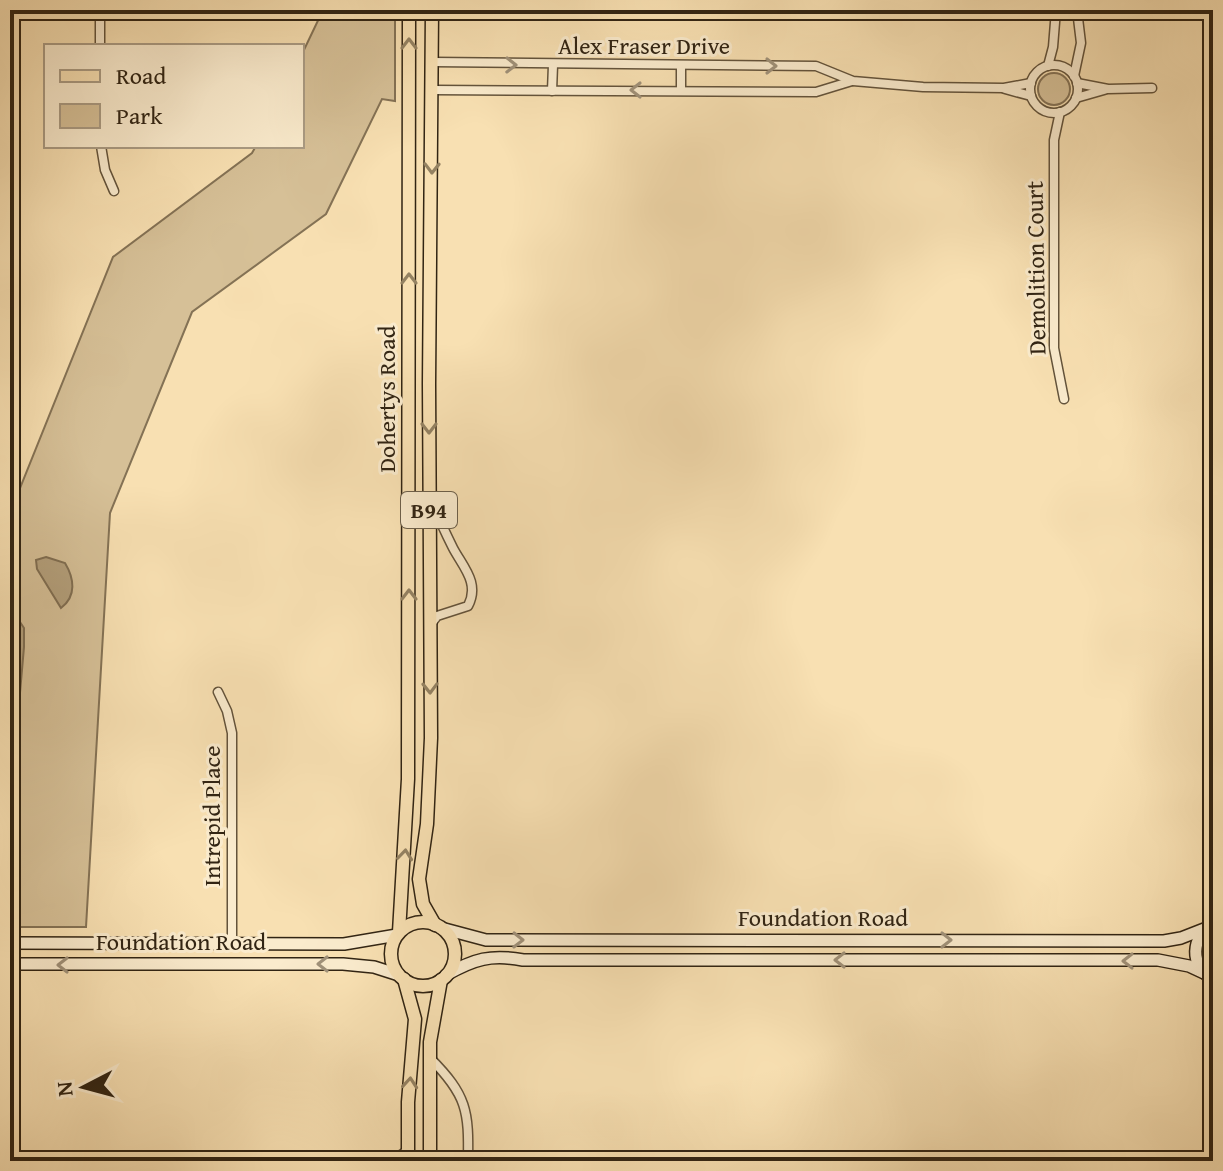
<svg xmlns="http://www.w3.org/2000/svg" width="1223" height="1171" font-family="'Gentium Book Plus',serif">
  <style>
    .green { fill: #d6c097; stroke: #847255; stroke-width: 2 }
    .water { fill: #b4a07c; stroke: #806e52; stroke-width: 2 }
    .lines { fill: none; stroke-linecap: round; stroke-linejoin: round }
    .shore { stroke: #726248; stroke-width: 2 }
    .street-casing { stroke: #63533b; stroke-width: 11 }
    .secondary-casing { stroke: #312413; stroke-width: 14 }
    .primary-casing { stroke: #312413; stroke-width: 15 }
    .street { stroke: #faebcd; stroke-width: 8 }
    .secondary { stroke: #faebcd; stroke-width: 11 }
    .primary { stroke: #f8e0b2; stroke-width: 12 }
    .oneway { stroke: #948262 }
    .oneway2 { stroke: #a09179 }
    .labels { text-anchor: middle; stroke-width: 6; stroke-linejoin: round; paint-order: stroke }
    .shield { fill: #faebcd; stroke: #6d604b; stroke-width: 2 }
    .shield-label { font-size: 22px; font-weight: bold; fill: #312413 }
    .street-label { font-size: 24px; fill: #312413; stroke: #faebcd }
  </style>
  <rect width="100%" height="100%" fill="#f8e0b2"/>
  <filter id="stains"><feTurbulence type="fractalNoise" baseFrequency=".0025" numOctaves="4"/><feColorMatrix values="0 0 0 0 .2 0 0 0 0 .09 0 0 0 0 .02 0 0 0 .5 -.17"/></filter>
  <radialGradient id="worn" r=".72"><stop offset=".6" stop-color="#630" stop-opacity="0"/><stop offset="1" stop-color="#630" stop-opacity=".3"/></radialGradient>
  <!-- green -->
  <g class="green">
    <polygon points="323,10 395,10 395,101 382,99 326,214 192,312 110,513 86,927 10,927 10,513 113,257 252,153 256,146 302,146 302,54"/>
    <circle cx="1054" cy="89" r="16"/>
  </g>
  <!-- water -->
  <g class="water">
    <path d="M46 557 65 563C74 578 77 596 61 608L37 569 36 560Z"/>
    <polygon points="10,607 24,628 24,647 10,807"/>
  </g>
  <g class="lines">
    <!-- shore -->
    <path class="shore" d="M10 623C23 640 12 684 10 705"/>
    <!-- street casing -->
    <g class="street-casing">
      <g id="street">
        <polyline points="100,10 100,46"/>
        <polyline points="433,62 816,66 853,81 923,87 1004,88 1031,83"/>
        <circle cx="1054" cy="89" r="24"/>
        <polyline points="1048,66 1053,47 1056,10"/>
        <polyline points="1074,76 1081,43 1077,10"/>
        <polyline points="1077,83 1108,89 1152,88"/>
        <polyline points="1005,89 1031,96"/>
        <polyline points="433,90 816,92 852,81"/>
        <polyline points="681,90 681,66"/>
        <polyline points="552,91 553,65"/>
        <polyline points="1076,98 1104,90"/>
        <polyline points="1060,112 1054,140 1054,348 1064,399"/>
        <polyline points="101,146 105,170 114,191"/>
        <path d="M431 624 437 616 468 606C480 583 463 567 453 548 445 532 438 517 432 501"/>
        <polyline points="218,692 227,711 232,733 232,944"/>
        <path d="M430 1058C467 1095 469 1111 468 1161"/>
        <polyline points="392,1161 408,1150"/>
        <polyline points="1202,1161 1213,1148"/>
      </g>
    </g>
    <!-- secondary casing -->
    <g class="secondary-casing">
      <g id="secondary">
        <path d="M1213 923C1191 937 1189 966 1213 979"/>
        <polyline points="441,928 486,940 1164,941 1181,938 1204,929"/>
        <polyline points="10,943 344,944 397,935"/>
        <polyline points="10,964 343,964 374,967 399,975"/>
        <path d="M446 975C474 959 491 954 523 960H1158L1189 966 1204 973"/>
      </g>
    </g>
    <!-- primary casing -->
    <g class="primary-casing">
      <g id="primary">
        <polyline points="432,10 429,384 431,738 427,824 419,879 423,904 435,925"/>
        <circle cx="423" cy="954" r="32"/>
        <polyline points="399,932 408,779 409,10"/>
        <polyline points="404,979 415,1019 408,1102 408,1161"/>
        <polyline points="430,1161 430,1042 441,980"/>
      </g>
    </g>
    <!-- street -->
    <use href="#street" class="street"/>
    <!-- secondary -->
    <use href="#secondary" class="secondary"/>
    <!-- primary -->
    <use href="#primary" class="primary"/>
  </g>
  <!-- one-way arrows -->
  <defs><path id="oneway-chevron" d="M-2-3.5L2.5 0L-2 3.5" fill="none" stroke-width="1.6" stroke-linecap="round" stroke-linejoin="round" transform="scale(2)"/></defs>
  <g class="oneway">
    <use href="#oneway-chevron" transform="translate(409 44) rotate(-90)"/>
    <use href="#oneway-chevron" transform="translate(432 168) rotate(91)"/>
    <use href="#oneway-chevron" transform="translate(409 279) rotate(-90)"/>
    <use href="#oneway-chevron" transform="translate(429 428) rotate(90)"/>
    <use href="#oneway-chevron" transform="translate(409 595) rotate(-90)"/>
    <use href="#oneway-chevron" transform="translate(430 688) rotate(89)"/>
    <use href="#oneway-chevron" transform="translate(405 855) rotate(-84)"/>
    <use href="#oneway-chevron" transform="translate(410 1083) rotate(-85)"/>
  </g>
  <g class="oneway2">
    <use href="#oneway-chevron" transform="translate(511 65) rotate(1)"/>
    <use href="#oneway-chevron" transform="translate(771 66)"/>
    <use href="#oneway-chevron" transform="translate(636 90) rotate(180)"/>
    <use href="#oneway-chevron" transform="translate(518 940) rotate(1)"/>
    <use href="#oneway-chevron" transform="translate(946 940)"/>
    <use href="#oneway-chevron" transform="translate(840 960) rotate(-180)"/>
    <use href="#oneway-chevron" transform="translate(1128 961) rotate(-180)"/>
    <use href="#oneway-chevron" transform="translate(323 964) rotate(180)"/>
    <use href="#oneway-chevron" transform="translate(63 965) rotate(180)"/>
  </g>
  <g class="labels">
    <!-- shield labels -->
    <rect class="shield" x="401" y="492" width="56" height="36" rx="6"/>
    <g class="shield-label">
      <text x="429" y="518">B94</text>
    </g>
    <!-- street labels -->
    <g class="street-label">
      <text x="644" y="54">Alex Fraser Drive</text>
      <text transform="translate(1036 268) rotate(-91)" y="8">Demolition Court</text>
      <text transform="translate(387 399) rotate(-90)" y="8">Dohertys Road</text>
      <text transform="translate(212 816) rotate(-90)" y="8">Intrepid Place</text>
      <text x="823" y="926">Foundation Road</text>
      <text x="181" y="950">Foundation Road</text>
    </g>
  </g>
  <!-- margin -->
  <rect width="1223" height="1171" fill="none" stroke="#f8e0b2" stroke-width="40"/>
  <rect x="12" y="12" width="1199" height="1147" fill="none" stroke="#312413" stroke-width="4"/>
  <rect x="20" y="20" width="1183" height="1131" fill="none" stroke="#312413" stroke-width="2"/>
  <!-- legend -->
  <rect x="44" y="44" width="260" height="104" fill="#faebcd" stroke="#aa9b83" stroke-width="2"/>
  <rect x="60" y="70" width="40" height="12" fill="#f8e0b2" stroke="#aa9b83" stroke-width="2"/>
  <text x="116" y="84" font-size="24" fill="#312413">Road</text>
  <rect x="60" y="104" width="40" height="24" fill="#d6c097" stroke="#aa9b83" stroke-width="2"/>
  <text x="116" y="124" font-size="24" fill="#312413">Park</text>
  <!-- north arrow -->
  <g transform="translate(84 1087) rotate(264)" stroke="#faebcd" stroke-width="6" paint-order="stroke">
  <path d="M0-6L14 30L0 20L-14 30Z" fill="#312413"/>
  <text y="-12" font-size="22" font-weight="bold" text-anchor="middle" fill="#312413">N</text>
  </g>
  <rect width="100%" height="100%" filter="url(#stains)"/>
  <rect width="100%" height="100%" fill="url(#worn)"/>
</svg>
